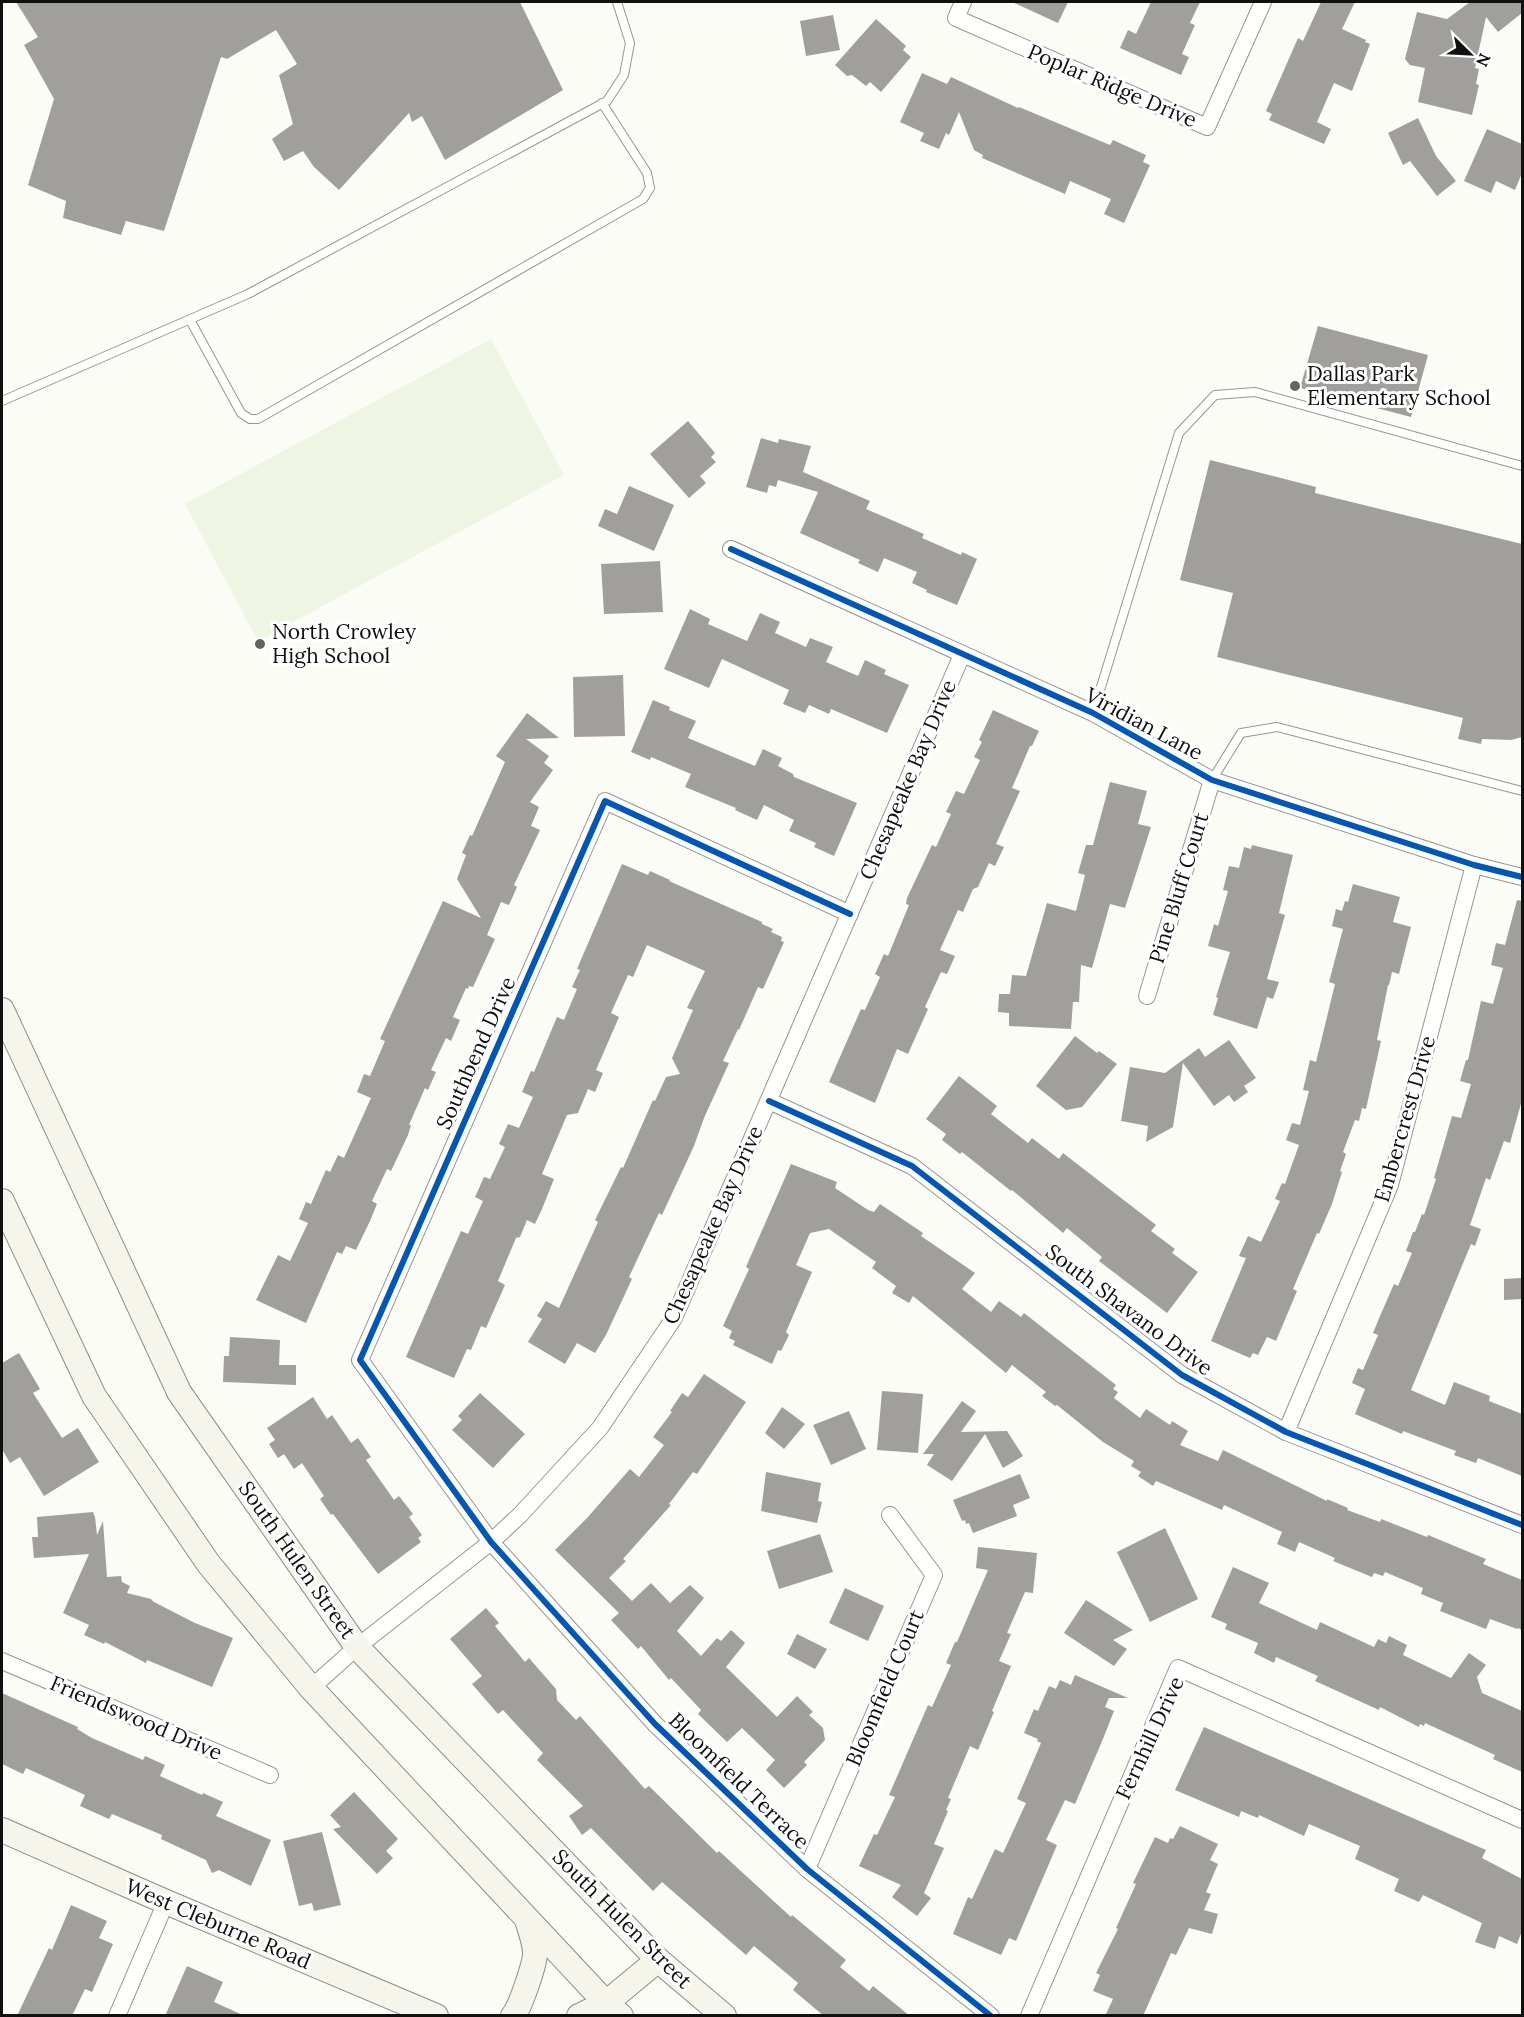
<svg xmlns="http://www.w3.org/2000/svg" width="1524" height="2017" font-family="Lora,serif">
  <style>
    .pitch { fill: #eef5e2 }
    .building { fill: #a09f9c }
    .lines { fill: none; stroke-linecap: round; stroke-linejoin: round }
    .lane-casing { stroke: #969694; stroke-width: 10 }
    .street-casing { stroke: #969694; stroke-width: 18 }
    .secondary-casing { stroke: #8d8d8b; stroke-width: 26 }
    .lane { stroke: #fffffe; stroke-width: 8 }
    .street { stroke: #fffffe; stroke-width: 16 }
    .secondary { stroke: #f5f5ec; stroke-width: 24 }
    .cycleway-casing { stroke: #fff; stroke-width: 10 }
    .cycleway { stroke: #0057b8; stroke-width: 6 }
    .poi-dot { fill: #636361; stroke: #fff; stroke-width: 2 }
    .labels { text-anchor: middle; stroke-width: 6; stroke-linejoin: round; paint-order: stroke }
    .street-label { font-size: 21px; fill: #101010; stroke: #fff }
    .poi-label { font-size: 21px; fill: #101010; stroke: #fff; text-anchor: start }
  </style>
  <rect width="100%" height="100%" fill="#fcfcf7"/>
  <!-- pitch -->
  <polygon class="pitch" points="491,339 564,475 258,641 185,504"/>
  <!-- building -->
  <g class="building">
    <polygon points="16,2 520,2 563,90 445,160 422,116 412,122 409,113 339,190 314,167 303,151 284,161 272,139 293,124 279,75 297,64 276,30 227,59 221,57 164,231 126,221 121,235 63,218 66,201 28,185 54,99 24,45 38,37"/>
    <polygon points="1012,2 1068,2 1058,23"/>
    <polygon points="1151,2 1200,2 1190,23 1195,25 1182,54 1189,57 1181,75 1120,48 1128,30 1136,34"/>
    <polygon points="1321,2 1355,2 1342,29 1366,40 1365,42 1370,44 1352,91 1334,83 1317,122 1331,129 1324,144 1269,120 1272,114 1266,111 1298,38 1303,41"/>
    <polygon points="1470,2 1522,2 1522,13 1498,32 1486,17 1475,68 1479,69 1476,84 1479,85 1472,115 1418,102 1425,68 1410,65 1405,59 1417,12 1447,19"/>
    <polygon points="833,15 840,50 806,56 800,21"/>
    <polygon points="876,19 906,46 903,50 911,57 881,92 870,82 866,86 852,75 847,76 835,65"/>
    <polygon points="922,73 947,84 951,77 1018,108 1019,107 1110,145 1113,140 1146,155 1143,162 1150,165 1124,223 1104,214 1111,199 1070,181 1065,194 982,158 983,155 974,150 959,112 949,135 946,133 939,149 920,141 924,133 900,122"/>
    <polygon points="1418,118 1436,156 1456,181 1437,196 1410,161 1403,165 1388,133"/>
    <polygon points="1487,129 1522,144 1522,173 1515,190 1496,181 1491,193 1464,181"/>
    <polygon points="1318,326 1428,355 1411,417 1300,388"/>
    <polygon points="688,421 715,453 711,457 716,462 700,476 706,483 689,498 650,454"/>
    <polygon points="761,438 778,443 779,439 811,446 803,472 870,501 866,509 924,534 922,538 961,555 962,552 977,559 957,605 926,592 927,590 912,583 917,572 884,558 878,572 858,563 860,560 800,533 818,492 778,480 776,487 769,485 767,493 746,487"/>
    <polygon points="1210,460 1316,487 1315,493 1522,544 1522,737 1511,740 1482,739 1481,744 1458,739 1463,718 1217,657 1233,593 1180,580"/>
    <polygon points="629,486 674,505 654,551 598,526 605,509 617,514"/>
    <polygon points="660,561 663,612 604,614 601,564"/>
    <polygon points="690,609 710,619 708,624 747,641 760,613 780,622 775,633 806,647 810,638 833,647 826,662 858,676 865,660 886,670 884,674 909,685 887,733 831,709 829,714 809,705 805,713 783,704 789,690 722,659 709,688 664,669"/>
    <polygon points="623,675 625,736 574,737 573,677"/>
    <polygon points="653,700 670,707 669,710 696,721 688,738 755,766 763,749 782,758 778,766 793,774 794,777 857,803 834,856 814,847 816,843 789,831 794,820 764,805 757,820 735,810 736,808 685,787 691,774 651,757 650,760 631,752"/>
    <polygon points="993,710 1039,731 1032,746 1030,746 1012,788 1020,791 996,844 1004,847 995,866 989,863 978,887 973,889 963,912 958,910 940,950 955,956 947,974 941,972 925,1007 928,1009 908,1054 897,1049 875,1103 829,1082 861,1009 865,1010 880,977 875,974 884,954 888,956 909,905 906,904 907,898 932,845 936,847 951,814 946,812 956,791 964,794 980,760 974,757 982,742 979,740"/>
    <polygon points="527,713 559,738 526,739 549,756 544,763 553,770 530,802 539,807 531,826 540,830 514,885 517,887 509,905 501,902 487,935 495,939 473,987 469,986 468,989 466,988 453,1017 460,1020 451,1041 446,1038 431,1070 436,1072 428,1090 425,1088 409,1125 411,1125 408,1135 391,1171 387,1169 372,1201 377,1204 370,1221 356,1250 346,1246 342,1254 337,1252 306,1323 256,1300 278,1255 290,1261 308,1223 299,1219 306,1202 311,1204 326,1170 330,1172 338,1155 344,1158 371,1098 357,1092 364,1074 370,1076 385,1041 380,1039 443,901 481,918 457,879 466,855 462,853 470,835 472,836 505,762 496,756"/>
    <polygon points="1110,782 1147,791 1138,824 1151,827 1125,908 1110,904 1092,968 1081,965 1079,1002 1073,1002 1071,1029 1009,1026 1009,1013 998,1012 999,994 1010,994 1012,975 1026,976 1047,903 1076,911 1085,875 1078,873 1086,845 1093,845"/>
    <polygon points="1252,845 1293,855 1279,913 1285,915 1267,979 1279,982 1273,999 1267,997 1257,1029 1213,1015 1218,998 1216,997 1230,952 1208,946 1214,924 1218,926 1228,891 1223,890 1229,866 1239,868 1244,847 1251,849"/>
    <polygon points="622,864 648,875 650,871 670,880 669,881 762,922 762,924 773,929 771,932 782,937 781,941 784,942 763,989 758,987 739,1030 738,1029 723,1061 729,1063 704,1118 694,1146 662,1215 659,1213 629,1277 632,1279 606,1335 595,1353 577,1343 565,1364 528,1342 542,1319 537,1316 546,1301 559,1308 598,1222 595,1220 621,1167 623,1168 653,1100 655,1101 666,1077 680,1074 672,1058 693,1010 687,1008 705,971 647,945 633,977 628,975 611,1013 619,1017 596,1070 603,1073 595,1092 588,1089 578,1113 567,1115 542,1174 554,1179 542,1209 535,1224 527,1220 520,1237 516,1238 498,1281 505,1285 486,1328 481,1326 471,1350 467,1349 454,1378 406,1357 461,1231 468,1234 483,1201 475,1197 484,1177 490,1179 505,1147 499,1144 508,1124 519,1128 533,1097 522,1092 531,1071 534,1072 557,1017 564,1020 577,989 572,987 580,970 577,969"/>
    <polygon points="1353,884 1400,897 1393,922 1411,927 1399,974 1392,972 1389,985 1388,985 1377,1040 1381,1041 1366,1109 1362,1108 1359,1121 1355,1120 1343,1152 1346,1154 1340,1171 1342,1172 1332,1204 1319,1234 1317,1233 1293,1289 1297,1291 1276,1341 1267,1337 1258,1355 1253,1353 1250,1358 1211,1341 1246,1258 1239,1256 1248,1236 1261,1242 1280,1201 1275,1199 1282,1183 1285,1184 1299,1145 1286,1140 1292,1123 1300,1125 1309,1091 1303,1090 1310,1060 1316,1062 1335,984 1329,982 1343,929 1332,926 1336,909 1342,911 1345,901 1348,902"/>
    <polygon points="1517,900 1522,901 1522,1100 1510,1143 1504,1141 1490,1180 1486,1178 1470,1225 1481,1229 1475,1246 1471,1244 1411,1390 1445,1405 1454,1382 1490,1396 1489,1401 1522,1414 1522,1476 1478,1458 1476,1463 1454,1455 1456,1451 1403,1431 1402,1434 1355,1414 1365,1389 1352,1383 1358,1368 1363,1370 1378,1335 1373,1333 1380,1316 1394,1284 1398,1286 1412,1253 1406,1251 1413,1232 1415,1232 1422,1214 1424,1215 1436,1179 1434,1178 1452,1116 1461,1118 1471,1084 1460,1081 1466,1060 1468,1060 1481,1001 1493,1004 1503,968 1491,965 1496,943 1505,945"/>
    <polygon points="1075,1036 1097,1053 1099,1051 1117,1064 1082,1107 1066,1110 1036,1086"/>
    <polygon points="1229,1040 1256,1078 1244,1086 1248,1092 1234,1102 1229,1095 1214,1106 1183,1063 1173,1127 1146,1142 1148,1126 1121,1121 1130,1067 1165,1073 1199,1048 1205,1057"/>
    <polygon points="959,1076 997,1106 991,1114 1028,1143 1032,1138 1059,1159 1063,1153 1156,1225 1151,1231 1175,1249 1172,1253 1198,1272 1167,1313 1099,1261 1102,1257 1067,1228 1063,1233 1012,1190 1011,1191 962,1152 960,1154 942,1140 946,1134 926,1119"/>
    <polygon points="791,1164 837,1182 835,1188 868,1210 874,1212 880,1204 923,1233 921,1236 975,1273 962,1289 991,1312 999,1301 1021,1317 1024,1313 1116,1385 1113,1389 1118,1392 1114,1398 1140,1418 1146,1409 1170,1425 1172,1421 1188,1431 1180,1445 1218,1461 1223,1450 1327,1501 1327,1499 1348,1508 1347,1510 1380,1522 1381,1519 1427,1537 1428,1535 1486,1559 1483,1564 1522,1580 1522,1630 1518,1628 1517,1629 1490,1619 1486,1629 1440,1611 1443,1603 1421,1594 1423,1588 1385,1572 1383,1576 1374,1573 1372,1577 1333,1561 1335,1558 1299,1542 1295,1552 1277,1544 1282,1532 1224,1505 1222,1510 1156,1481 1153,1486 1138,1476 1141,1472 1131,1466 1134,1461 1103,1442 1057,1405 1055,1406 1042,1396 1046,1392 1012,1365 1006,1373 913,1296 909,1303 892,1293 896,1286 872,1268 876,1262 829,1229 810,1233 796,1265 812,1272 786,1332 789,1335 781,1351 778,1350 772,1364 733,1345 735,1341 729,1338 732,1331 723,1326 749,1269 746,1267"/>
    <polygon points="1522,1278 1522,1299 1504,1300 1504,1279"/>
    <polygon points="230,1337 280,1340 279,1365 296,1365 296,1385 223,1382 224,1356 229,1356"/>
    <polygon points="19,1353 40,1389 33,1393 62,1438 78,1428 99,1462 44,1496 20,1457 10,1463 2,1449 2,1363"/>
    <polygon points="704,1374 746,1402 697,1474 693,1472 669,1504 671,1505 623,1559 626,1561 609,1578 632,1601 651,1583 670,1603 690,1585 704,1598 677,1631 701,1656 717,1638 721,1641 731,1630 745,1643 726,1667 777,1717 797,1696 813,1712 809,1715 823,1728 825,1740 804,1762 807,1765 784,1788 766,1770 775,1760 742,1728 727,1742 698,1714 701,1710 671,1678 669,1680 641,1646 638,1649 611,1620 619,1613 555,1550 587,1518 630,1469 639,1477 664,1445 653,1437 672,1412 670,1411 682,1393 688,1397"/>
    <polygon points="882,1391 923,1394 918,1453 877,1450"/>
    <polygon points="480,1393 525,1434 493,1468 452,1430 462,1420 458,1416"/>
    <polygon points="313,1397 327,1419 332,1415 351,1443 358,1438 371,1457 366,1460 394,1500 399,1496 413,1514 409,1517 422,1535 418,1538 421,1542 378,1574 333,1514 331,1515 320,1499 324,1496 302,1463 294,1469 284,1454 278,1458 269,1444 275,1440 267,1428"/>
    <polygon points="962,1401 976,1411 961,1432 1007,1431 1023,1456 1003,1468 985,1434 952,1481 927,1465 934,1454 923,1454"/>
    <polygon points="782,1407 805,1424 784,1449 765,1433"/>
    <polygon points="849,1411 866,1449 831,1465 813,1425"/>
    <polygon points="766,1472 821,1483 818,1501 822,1502 817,1523 761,1511"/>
    <polygon points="1020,1474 1030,1498 1013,1505 1017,1516 973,1533 969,1523 966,1524 965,1520 962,1521 953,1500"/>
    <polygon points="93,1512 95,1517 97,1535 103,1521 107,1577 121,1576 122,1582 130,1586 127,1593 151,1599 154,1602 195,1623 233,1638 212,1687 147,1660 146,1663 105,1642 104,1644 84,1635 89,1625 63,1613 89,1554 34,1558 32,1537 38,1537 37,1517"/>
    <polygon points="1165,1528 1198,1599 1150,1622 1117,1552"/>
    <polygon points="820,1534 833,1572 779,1589 767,1551"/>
    <polygon points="978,1547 1037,1553 1033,1593 1025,1592 1007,1633 1011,1634 999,1661 1011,1666 992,1711 994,1712 978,1750 970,1746 948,1798 951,1799 946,1810 948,1811 934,1844 944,1848 924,1893 931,1898 917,1916 892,1897 901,1885 859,1866 874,1834 877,1835 895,1797 889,1795 928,1705 932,1707 951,1665 946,1663 955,1642 957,1642 988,1570 976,1568"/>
    <polygon points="1233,1567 1269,1583 1259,1603 1317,1630 1320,1622 1374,1647 1378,1639 1386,1643 1389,1636 1407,1645 1403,1655 1451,1678 1469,1653 1486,1665 1477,1677 1482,1693 1522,1711 1522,1772 1493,1759 1495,1755 1425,1723 1424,1726 1420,1724 1419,1727 1380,1707 1379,1710 1315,1681 1318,1676 1276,1657 1274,1663 1254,1653 1258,1643 1225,1629 1227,1624 1211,1617"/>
    <polygon points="845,1588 884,1606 868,1641 829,1623"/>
    <polygon points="1086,1600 1133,1630 1113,1640 1127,1649 1114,1666 1064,1633"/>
    <polygon points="486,1608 499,1623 495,1626 525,1662 529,1658 556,1689 557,1700 576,1720 580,1716 645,1789 649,1786 717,1853 719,1851 791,1917 792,1915 846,1960 840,1967 869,1991 873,1986 910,2016 824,2016 793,1990 798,1983 754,1946 746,1955 662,1882 653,1891 591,1828 582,1835 569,1816 583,1806 537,1760 543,1753 503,1710 498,1714 472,1684 482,1676 450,1639"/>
    <polygon points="797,1634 827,1649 815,1669 787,1654"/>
    <polygon points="1075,1675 1128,1698 1109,1698 1105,1707 1114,1711 1103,1739 1075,1804 1065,1800 1046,1840 1057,1845 1016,1941 1009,1938 1001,1955 953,1934 968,1897 972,1899 995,1849 1003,1853 1026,1803 1017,1799 1041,1743 1037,1741 1038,1739 1024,1733 1034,1709 1038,1711 1049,1686 1056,1689 1060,1680 1071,1685"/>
    <polygon points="2,1693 78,1727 77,1729 92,1738 143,1760 145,1756 165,1765 160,1776 202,1795 203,1793 223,1802 216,1816 271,1840 251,1886 219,1870 212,1873 206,1860 161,1839 162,1835 112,1814 109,1819 80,1806 85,1795 26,1768 23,1774 2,1764"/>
    <polygon points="1204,1727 1486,1850 1482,1858 1522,1879 1522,1931 1517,1944 1499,1936 1495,1949 1475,1942 1482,1923 1423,1895 1419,1902 1394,1891 1399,1879 1355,1859 1360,1846 1309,1824 1304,1836 1259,1815 1258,1818 1241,1811 1239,1817 1175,1790"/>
    <polygon points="354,1792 398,1839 386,1851 393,1858 377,1874 333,1829 341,1827 330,1815"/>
    <polygon points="1180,1826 1218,1844 1210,1860 1218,1864 1206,1892 1211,1894 1204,1910 1218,1914 1212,1934 1189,1928 1176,1955 1171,1953 1143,2016 1105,2016 1113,1999 1093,1991 1100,1975 1096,1973 1118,1929 1116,1928 1136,1884 1133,1883 1155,1837 1168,1843 1170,1838 1173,1839"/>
    <polygon points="322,1832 341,1905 314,1911 312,1903 299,1906 283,1841"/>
    <polygon points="71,1905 107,1921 99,1938 113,1944 92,1992 85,1989 72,2016 17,2016 49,1948 52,1950"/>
    <polygon points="187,1966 223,1982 214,2002 245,2016 165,2016"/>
  </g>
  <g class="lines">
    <!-- lane casing -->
    <g class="lane-casing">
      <g id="lane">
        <polyline points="190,320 241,413 250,419 258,419 643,199 650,188 647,173 602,103"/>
        <polyline points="2,401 248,294 607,101 624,75 630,43 617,2"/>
        <polyline points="1093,713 1179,433 1215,395 1255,392 1522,466"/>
        <polyline points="1212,780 1241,733 1277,727 1522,791"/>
      </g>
    </g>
    <!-- street casing -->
    <g class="street-casing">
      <g id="street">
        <polyline points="963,2 956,18 1207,127 1263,2"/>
        <polyline points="731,549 1093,713 1212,780 1474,865 1522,877"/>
        <polyline points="850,914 605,801 360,1360 491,1542 655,1724 807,1869 991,2016"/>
        <polyline points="1147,996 1212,780"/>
        <polyline points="769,1101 912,1166 1182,1375 1286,1432 1522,1525"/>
        <polyline points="1286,1432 1390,1185 1474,865"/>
        <polyline points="2,1661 270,1775"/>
        <polyline points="311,1688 357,1647 491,1542 520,1515 600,1428 674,1318 962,655"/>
        <polyline points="807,1869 934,1575 890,1515"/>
        <polyline points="117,2016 166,1902"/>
        <polyline points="1029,2016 1178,1668 1522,1820"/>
      </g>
    </g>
    <!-- secondary casing -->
    <g class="secondary-casing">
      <g id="secondary">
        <polyline points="2,1010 179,1392 357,1647 658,1960 724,2016"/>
        <polyline points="2,1201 94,1396 208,1563 311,1688 606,2003 621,2016"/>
        <polyline points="2,1830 166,1902 436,2016"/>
        <path d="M513 2016C520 2008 535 1964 535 1953 535 1943 530 1930 527 1920"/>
        <polyline points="579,2016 606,2003 658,1960"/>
      </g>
    </g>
    <!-- lane -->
    <use href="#lane" class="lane"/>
    <!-- street -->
    <use href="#street" class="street"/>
    <!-- secondary -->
    <use href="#secondary" class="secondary"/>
    <!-- cycleway casing -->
    <g class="cycleway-casing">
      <g id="cycleway">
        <polyline points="731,549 1093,713 1212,780 1474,865 1522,877"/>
        <polyline points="850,914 605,801 360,1360 491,1542 655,1724 807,1869 991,2016"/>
        <polyline points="769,1101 912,1166 1182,1375 1286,1432 1522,1525"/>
      </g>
    </g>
    <!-- cycleway -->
    <use href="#cycleway" class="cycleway"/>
  </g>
  <!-- markers -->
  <g class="poi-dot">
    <circle cx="1295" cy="386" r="6"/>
    <circle cx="260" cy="644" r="6"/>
  </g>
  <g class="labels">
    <!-- street labels -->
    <g class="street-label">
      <text transform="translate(1112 86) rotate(23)" y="7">Poplar Ridge Drive</text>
      <text transform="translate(1144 724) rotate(28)" y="7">Viridian Lane</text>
      <text transform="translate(908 780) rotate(-67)" y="7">Chesapeake Bay Drive</text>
      <text transform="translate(1179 888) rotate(-73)" y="7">Pine Bluff Court</text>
      <text transform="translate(476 1053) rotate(-66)" y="7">Southbend Drive</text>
      <text transform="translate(1405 1119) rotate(-74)" y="7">Embercrest Drive</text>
      <text transform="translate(713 1225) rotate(-66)" y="7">Chesapeake Bay Drive</text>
      <text transform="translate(1129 1310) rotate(37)" y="7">South Shavano Drive</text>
      <text transform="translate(297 1560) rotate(55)" y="7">South Hulen Street</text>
      <text transform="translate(885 1688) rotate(-67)" y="7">Bloomfield Court</text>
      <text transform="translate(136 1718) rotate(23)" y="7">Friendswood Drive</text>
      <text transform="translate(1150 1738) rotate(-65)" y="7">Fernhill Drive</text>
      <text transform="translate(739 1781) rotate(44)" y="7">Bloomfield Terrace</text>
      <text transform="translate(622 1919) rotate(45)" y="7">South Hulen Street</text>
      <text transform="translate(218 1924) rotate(23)" y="7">West Cleburne Road</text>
    </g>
    <!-- poi labels -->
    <g class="poi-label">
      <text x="1307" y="381">Dallas Park<tspan x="1307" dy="24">Elementary School</tspan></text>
      <text x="272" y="639">North Crowley<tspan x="272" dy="24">High School</tspan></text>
    </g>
  </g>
  <!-- border -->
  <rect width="1524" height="2017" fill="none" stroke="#101010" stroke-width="6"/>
  <!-- north arrow -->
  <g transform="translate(1470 54) rotate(114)" stroke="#ffffff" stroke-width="4.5" paint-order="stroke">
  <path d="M0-4.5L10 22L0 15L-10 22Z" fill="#101010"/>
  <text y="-9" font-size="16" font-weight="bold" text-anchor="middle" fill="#101010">N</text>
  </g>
</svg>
